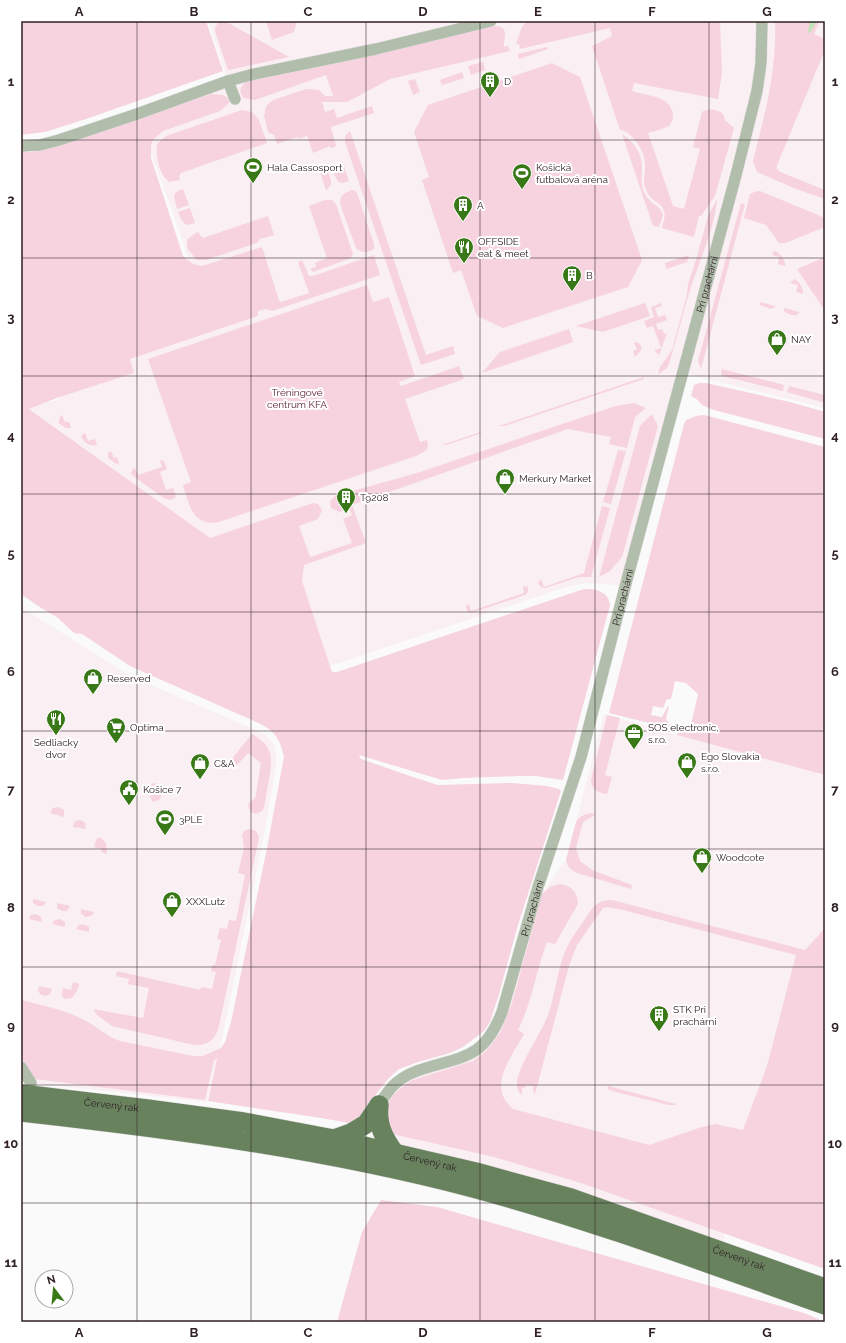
<svg xmlns="http://www.w3.org/2000/svg" width="846" height="1343" font-family="Raleway,sans-serif">
  <style>
    .built { fill: #faeff2 }
    .green { fill: #f6d3de }
    .water { fill: #c3e3b8 }
    .lines { fill: none; stroke-linecap: round; stroke-linejoin: round }
    .minor-casing { stroke: #dad7d8; stroke-width: 12 }
    .trunk-casing { stroke: #dad7d8; stroke-width: 20 }
    .minor { stroke: #b0beab; stroke-width: 11 }
    .trunk { stroke: #68825e; stroke-width: 19 }
    .grid { fill: none; stroke: #302125; stroke-width: 1; stroke-opacity: 0.55 }
    .labels { text-anchor: middle; stroke-width: 4; stroke-linejoin: round; paint-order: stroke }
    .poi-label { font-size: 10px; fill: #302125; stroke: #fff; text-anchor: start }
    .street-label { font-size: 10px; fill: #302125; stroke: #fff }
    .park-label { font-size: 10px; fill: #63233e; stroke: #fff }
    .neatline { fill: none; stroke: #302125; stroke-width: 1.5 }
    .grid-label { font-size: 13px; text-anchor: middle; font-weight: bold; fill: #302125 }
  </style>
  <rect width="100%" height="100%" fill="#fafafa"/>
  <!-- built -->
  <g class="built">
    <polygon points="209,21 825,21 825,408 683,373 625,587 608,584 586,583 566,587 330,666 280,514 210,538 29,408 42,404 43,405 44,403 58,400 58,398 85,389 87,390 88,388 100,384 101,385 102,383 114,379 116,380 117,378 134,373 130,359 212,331 179,230 137,114 228,81"/>
    <polygon points="21,607 132,677 256,730 267,736 274,744 276,756 276,768 263,840 225,1024 207,1102 31,1083 21,1067"/>
    <polygon points="604,714 677,735 825,775 825,928 805,950 720,1251 387,1143 388,1092 396,1083 447,1062 488,1039 522,940 542,894 566,860"/>
  </g>
  <!-- green -->
  <g class="green">
    <polygon points="21,21 206,21 223,71 86,119 45,132 21,135"/>
    <polygon points="219,21 225,21 289,57 228,70 215,31 215,28"/>
    <polygon points="266,21 297,21 294,32 272,40"/>
    <path d="M527 21H720L722 73 718 99 634 83 632 91C646 96 670 95 673 114 673 118 672 123 669 126 663 129 654 131 648 133L673 206 684 209 700 149 693 147 702 112C708 107 725 109 725 120L734 128 715 196 701 216H699L694 237 662 228C672 198 652 209 645 187 643 180 645 175 645 168 646 157 641 146 633 138 629 134 626 130 620 130L592 46 612 36 610 28 520 49 519 44H516L522 27Z"/>
    <path d="M775 21H820L814 34 825 39V50L777 165V169L780 172 825 190V199L796 189 757 172 753 161C765 114 777 70 775 21Z"/>
    <path d="M494 26C511 27 503 37 504 47L508 46 510 51 390 79 347 102H322L325 112 334 109 337 118 372 106 374 113 331 127 336 146 331 148 330 146 313 153 307 136 298 139 297 137 277 144 274 135 268 132 264 116 266 106 273 100 306 89 319 90 325 96H333L326 75 255 100 244 98C238 92 240 87 246 82L363 57Z"/>
    <polygon points="547,47 548,49 519,59 518,54"/>
    <polygon points="483,62 485,70 471,75 468,66"/>
    <polygon points="552,63 580,77 642,260 628,287 503,328 477,316 461,270 453,273 422,180 429,177 414,132 428,105"/>
    <polygon points="462,72 464,78 442,85 440,80"/>
    <polygon points="415,79 420,92 413,95 408,81"/>
    <path d="M211 94 223 95 229 99V103L220 111 163 131 153 140 151 145V158L183 256 193 264 202 266 262 247 279 300 281 302 309 293 298 262 302 260 309 276H313L374 255 380 275 272 311 266 309 258 311V315L255 317 130 359 134 373 57 398 29 409 210 538 313 503 318 504 322 510 318 519 299 526 310 557 352 543 343 519 352 515 349 508 340 512 331 508 330 501 335 496 417 473 616 406 634 403 646 408 635 417 627 448 609 444 611 437 568 429 352 505 366 543 304 565 302 581 332 672H337L584 589C596 589 608 591 610 605L563 780 536 776H519L463 778 442 780 359 755 361 759 413 777 438 785 512 783 547 786 559 789 561 791 518 925 499 994 490 1022 484 1031 463 1047 450 1053 418 1062 399 1069 388 1079 379 1090 360 1119 349 1123 321 1118 208 1101 217 1059 214 1060 205 1100 35 1079 32 1076 25 1065 21 1055V1000C40 1005 62 1009 80 1018 95 1024 105 1036 120 1041L193 1056H203L221 1048 225 1042 231 1022 267 848 284 757C280 737 273 729 254 721L130 666 82 634 74 633 58 618 38 606 21 594V151L32 152 49 147Z"/>
    <path d="M242 110 252 112 259 120 267 143 181 173 179 177 180 180 169 182C158 172 156 157 157 144L166 136Z"/>
    <polygon points="350,131 426,355 453,346 455,354 421,365 345,142 345,136"/>
    <path d="M622 134C633 141 642 153 642 167 642 177 640 185 645 194 649 203 660 205 663 215L659 227 653 226Z"/>
    <polygon points="343,164 349,181 343,183 338,182 332,169"/>
    <path d="M327 169C330 177 335 185 326 190L320 172Z"/>
    <polygon points="183,189 189,205 177,209 174,197 176,192"/>
    <path d="M352 190 355 191 357 193 374 244V249C368 253 361 253 356 248L340 204 341 197 345 193Z"/>
    <polygon points="757,191 760,191 825,218 825,227 785,243 779,243 766,225 744,218 750,194"/>
    <path d="M717 199C715 226 700 260 691 287 683 312 677 338 669 364L666 369 658 374 659 369 672 350 687 295 688 284 696 260 708 216Z"/>
    <polygon points="325,200 332,200 336,204 353,254 351,258 313,272 310,269 316,267 315,263 327,258 309,206"/>
    <polygon points="741,203 745,204 701,369 698,361"/>
    <polygon points="190,208 195,223 186,225 181,219 178,212"/>
    <polygon points="268,216 274,235 260,239 257,243 206,260 197,260 187,248 187,240 194,234 198,232 200,235 203,238"/>
    <path d="M774 251C780 252 786 261 785 266L778 264 779 257 772 255Z"/>
    <polygon points="689,255 687,262 666,269 665,263"/>
    <polygon points="825,257 825,311 797,269"/>
    <path d="M794 279C798 280 804 288 803 294L796 292 798 285 790 283Z"/>
    <path d="M367 285 373 302 389 297 415 376 399 382 401 386 459 366 464 379 405 399 420 442 427 440 428 446 427 450 416 456 219 522C193 527 189 505 183 485L191 482 148 359Z"/>
    <polygon points="760,302 775,306 775,307 771,309 760,305"/>
    <polygon points="645,303 650,316 603,332 576,326"/>
    <polygon points="661,303 662,306 655,308 658,317 665,315 667,320 656,324 658,330 662,329 664,334 667,333 659,355 654,350 661,348 653,326 647,328 644,321 654,317 651,307"/>
    <path d="M784 308 799 312 797 315C793 316 787 314 784 311Z"/>
    <polygon points="569,329 573,342 482,373 500,352"/>
    <polygon points="636,342 640,344 642,349 635,357 633,351 637,349 634,343"/>
    <polygon points="722,369 784,385 783,391 722,376 721,373"/>
    <polygon points="644,377 644,379 504,426 499,426"/>
    <polygon points="699,383 706,383 790,402 825,412 825,439 714,410 702,405 698,400 691,396 694,385"/>
    <polygon points="789,386 825,395 825,400 822,402 787,392"/>
    <polygon points="652,414 658,426 622,557 610,571 599,577 640,426"/>
    <polygon points="62,415 65,422 69,422 71,428 66,428 59,423 59,418"/>
    <polygon points="704,415 825,447 825,775 677,735 679,727 690,729 698,694 686,683 675,681 671,699 667,699 663,708 653,706 651,715 662,717 668,706 669,706 666,719 670,725 669,728 609,713 684,424 686,420 696,416"/>
    <polygon points="483,431 479,434 446,445 442,445"/>
    <path d="M85 433 88 441 95 439 97 445C91 447 83 442 81 436Z"/>
    <polygon points="618,450 626,451 611,504 603,502"/>
    <polygon points="111,451 114,458 117,457 119,464 115,463 108,458 108,453"/>
    <polygon points="160,460 164,461 167,469 160,472 166,490 173,488 176,495 175,498 170,500 165,499 132,475 131,473 132,470 135,468 138,475 162,467"/>
    <polygon points="602,506 610,508 591,577 579,577 545,588 541,587 538,583 541,579 544,587 584,573"/>
    <polygon points="523,586 528,587 528,592 525,595 471,613 467,611 466,606 469,604 471,611 524,593"/>
    <path d="M607 715 620 718 605 775 612 777 607 794H606C597 792 592 790 591 780Z"/>
    <path d="M252 734C273 746 273 757 269 779 267 788 266 798 264 807 262 813 256 815 250 812L248 804 252 800 255 799 261 763 248 753 237 765 231 760Z"/>
    <polygon points="156,783 160,790 163,793 159,800 153,802 150,797 152,791 151,784"/>
    <polygon points="58,807 64,810 64,817 50,813 53,808"/>
    <path d="M592 813 595 815 583 822 576 848 580 861 592 870 632 885 631 889 577 873C570 870 568 867 566 860L576 822C580 816 584 814 592 813Z"/>
    <polygon points="78,820 83,821 85,823 86,829 73,827 74,822"/>
    <path d="M251 829C256 830 258 833 259 838L219 1026C216 1039 208 1046 194 1045L112 1026 97 1015 93 1009 143 1018 149 988 128 984 129 979 116 976 117 971 200 990 201 987 212 989 216 972 211 971 212 965H215L221 940 217 939 220 928 227 929 229 920 236 921 245 875 238 873 244 848 242 835 245 830Z"/>
    <polygon points="97,838 101,838 106,843 107,854 101,852 102,849 94,847"/>
    <path d="M560 884C571 885 578 893 578 904L555 944 547 942C536 971 532 1002 518 1030L524 1034C512 1056 486 1087 513 1109L649 1145 702 1127 715 1124 743 1130 767 1066 796 955 623 910 607 907 603 908 577 945 569 966 535 1094 533 1091V1086L526 1085V1087L522 1088V1095C518 1092 517 1089 517 1084 517 1067 541 1034 548 1015 556 993 557 967 568 945 572 937 578 929 583 922 592 909 595 900 612 900L805 950 825 928V1269L581 1183 494 1157 388 1133C388 1126 386 1111 388 1104 391 1095 405 1084 413 1080L473 1061 484 1053 492 1044 501 1031 512 1003 542 894 550 887Z"/>
    <polygon points="33,899 46,902 43,906 38,906 33,903"/>
    <polygon points="57,903 70,906 67,911 62,911 57,908"/>
    <polygon points="81,909 94,912 91,916 86,917 81,914"/>
    <polygon points="36,914 41,917 42,922 29,919 31,915"/>
    <polygon points="60,919 65,922 65,927 52,924 55,920"/>
    <polygon points="81,924 86,925 89,927 89,932 76,929 79,925"/>
    <polygon points="73,982 79,984 77,991 72,998 64,999 62,995 63,988 71,990"/>
    <polygon points="39,986 52,989 50,994 46,996 41,995 38,991"/>
    <polygon points="608,1086 676,1104 675,1105 669,1105 612,1091 608,1089"/>
    <polygon points="381,1200 437,1207 804,1313 825,1322 337,1322 362,1232"/>
  </g>
  <!-- water -->
  <polygon class="water" points="810,21 817,21 810,33 808,32"/>
  <g class="lines">
    <!-- minor casing -->
    <g class="minor-casing">
      <g id="minor">
        <polyline points="228,81 235,99"/>
        <polyline points="21,146 40,145 59,140 137,114 228,81 250,75 376,49 491,21"/>
        <polyline points="21,1067 31,1083"/>
        <path id="s1" d="M379 1105C384 1097 389 1089 396 1083 404 1076 415 1071 426 1068 467 1056 485 1056 502 1012L538 887 581 757 625 587 736 175 757 91 761 63 762 21"/>
      </g>
    </g>
    <!-- trunk casing -->
    <g class="trunk-casing">
      <g id="trunk">
        <path id="s2" d="M21 1094 148 1109 244 1122 334 1139 476 1172 571 1198 825 1288"/>
        <path d="M379 1105C377 1124 383 1137 394 1152"/>
        <path d="M21 1112C173 1129 325 1149 473 1188 592 1220 709 1264 825 1305"/>
        <polyline points="334,1139 351,1133 366,1124 379,1105"/>
      </g>
    </g>
    <!-- minor -->
    <use href="#minor" class="minor"/>
    <!-- trunk -->
    <use href="#trunk" class="trunk"/>
  </g>
  <!-- grid -->
  <path class="grid" d="M137 21V1322M251 21V1322M366 21V1322M480 21V1322M595 21V1322M709 21V1322M21 140H825M21 258H825M21 376H825M21 494H825M21 612H825M21 731H825M21 849H825M21 967H825M21 1085H825M21 1203H825"/>
  <!-- icons -->
  <defs>
    <g id="building-pin" transform="scale(1)"><path d="M0 17L-7.5 6A9.5 9.5 0 1 1 7.5 6Z" fill="#387816" stroke="#fff"/><path d="M-4-6H4V6H1V3H-1V6H-4ZM-2.5-4.3h1.7v1.8h-1.7ZM.8-4.3h1.7v1.8H.8ZM-2.5-1h1.7V.8h-1.7ZM.8-1h1.7V.8H.8Z" fill="#fff"/></g>
    <g id="stadium-pin" transform="scale(1)"><path d="M0 17L-7.5 6A9.5 9.5 0 1 1 7.5 6Z" fill="#387816" stroke="#fff"/><path d="M0-5a6.5 5 0 1 0 0 10a6.5 5 0 1 0 0-10ZM-3.5-1.8h7v3.6h-7Z" fill="#fff"/></g>
    <g id="restaurant-pin" transform="scale(1)"><path d="M0 17L-7.5 6A9.5 9.5 0 1 1 7.5 6Z" fill="#387816" stroke="#fff"/><path d="M-5-6h1v4h1v-4h1v4h1v-4h1v5L-1.5 .5V6h-2V.5L-5-1ZM5-6V6H3V1.5H1.5Q1.5-4 5-6Z" fill="#fff"/></g>
    <g id="shop-pin" transform="scale(1)"><path d="M0 17L-7.5 6A9.5 9.5 0 1 1 7.5 6Z" fill="#387816" stroke="#fff"/><path d="M-5-2.5h2.3a2.7 3.5 0 0 1 5.4 0H5L5.5 6h-11ZM-1.5-2.5h3a1.5 2.3 0 0 0-3 0Z" fill="#fff"/></g>
    <g id="supermarket-pin" transform="scale(1)"><path d="M0 17L-7.5 6A9.5 9.5 0 1 1 7.5 6Z" fill="#387816" stroke="#fff"/><path d="M-6-5.5h2.5l.6 2H6L4.5 2H-2.5L-4.4-4H-6ZM-1.5 3.2a1.3 1.3 0 1 0 .1 0ZM3 3.2a1.3 1.3 0 1 0 .1 0Z" fill="#fff"/></g>
    <g id="office-pin" transform="scale(1)"><path d="M0 17L-7.5 6A9.5 9.5 0 1 1 7.5 6Z" fill="#387816" stroke="#fff"/><path d="M-6-3h4V-5.5h4V-3h4V5H-6ZM-1-4.5V-3h2v-1.5ZM-6 0V1H6V0Z" fill="#fff"/></g>
    <g id="civic-pin" transform="scale(1)"><path d="M0 17L-7.5 6A9.5 9.5 0 1 1 7.5 6Z" fill="#387816" stroke="#fff"/><path d="M-.6-6.5H3V-4.5H.6V-3L4-1V1h2V6H-6V1h2V-1L-.6-3ZM-1.2 2.5V6h2.4V2.5Z" fill="#fff"/></g>
  </defs>
  <g fill-rule="evenodd">
    <use href="#building-pin" x="490" y="81"/>
    <use href="#stadium-pin" x="253" y="167"/>
    <use href="#stadium-pin" x="522" y="173"/>
    <use href="#building-pin" x="463" y="205"/>
    <use href="#restaurant-pin" x="464" y="247"/>
    <use href="#building-pin" x="572" y="275"/>
    <use href="#shop-pin" x="777" y="339"/>
    <use href="#shop-pin" x="505" y="478"/>
    <use href="#building-pin" x="346" y="497"/>
    <use href="#shop-pin" x="93" y="678"/>
    <use href="#restaurant-pin" x="56" y="719"/>
    <use href="#supermarket-pin" x="116" y="727"/>
    <use href="#office-pin" x="634" y="733"/>
    <use href="#shop-pin" x="687" y="762"/>
    <use href="#shop-pin" x="200" y="763"/>
    <use href="#civic-pin" x="129" y="789"/>
    <use href="#stadium-pin" x="165" y="819"/>
    <use href="#shop-pin" x="702" y="857"/>
    <use href="#shop-pin" x="172" y="901"/>
    <use href="#building-pin" x="659" y="1015"/>
  </g>
  <g class="labels">
    <!-- poi labels -->
    <g class="poi-label">
      <text x="504" y="85">D</text>
      <text x="267" y="171">Hala Cassosport</text>
      <text x="536" y="171">Košická<tspan x="536" dy="12">futbalová aréna</tspan></text>
      <text x="477" y="209">A</text>
      <text x="478" y="245">OFFSIDE<tspan x="478" dy="12">eat &amp; meet</tspan></text>
      <text x="586" y="279">B</text>
      <text x="791" y="343">NAY</text>
      <text x="519" y="482">Merkury Market</text>
      <text x="360" y="501">T9208</text>
      <text x="107" y="682">Reserved</text>
      <text x="130" y="731">Optima</text>
      <text x="648" y="731">SOS electronic,<tspan x="648" dy="12">s.r.o.</tspan></text>
      <text x="56" y="746" text-anchor="middle">Sedliacky<tspan x="56" dy="12">dvor</tspan></text>
      <text x="701" y="760">Ego Slovakia<tspan x="701" dy="12">s.r.o.</tspan></text>
      <text x="214" y="767">C&amp;A</text>
      <text x="143" y="793">Košice 7</text>
      <text x="179" y="823">3PLE</text>
      <text x="716" y="861">Woodcote</text>
      <text x="186" y="905">XXXLutz</text>
      <text x="673" y="1013">STK Pri<tspan x="673" dy="12">prachárni</tspan></text>
    </g>
    <!-- street labels -->
    <g class="street-label">
      <text dy="4" stroke="none"><textPath href="#s1" startOffset="918">Pri prachárni</textPath></text>
      <text dy="4" stroke="none"><textPath href="#s1" startOffset="594">Pri prachárni</textPath></text>
      <text dy="4" stroke="none"><textPath href="#s1" startOffset="270">Pri prachárni</textPath></text>
      <text dy="4" stroke="none"><textPath href="#s2" startOffset="91">Červený rak</textPath></text>
      <text dy="4" stroke="none"><textPath href="#s2" startOffset="415">Červený rak</textPath></text>
      <text dy="4" stroke="none"><textPath href="#s2" startOffset="739">Červený rak</textPath></text>
    </g>
    <!-- park labels -->
    <g class="park-label">
      <text x="297" y="396">Tréningové<tspan x="297" dy="12">centrum KFA</tspan></text>
    </g>
  </g>
  <!-- border -->
  <rect width="846" height="1343" fill="none" stroke="#ffffff" stroke-width="44"/>
  <!-- north arrow -->
  <g transform="translate(54 1289) rotate(344)"><circle r="19" fill="#ffffff" stroke="#aca6a8"/>
  <path d="M0-3L7 15L0 10L-7 15Z" fill="#387816"/>
  <text y="-6" font-size="11" font-weight="bold" text-anchor="middle" fill="#302125">N</text>
  </g>
  <rect x="22" y="22" width="802" height="1299" class="neatline"/>
  <g class="grid-label">
    <text x="79" y="16">A</text>
    <text x="194" y="16">B</text>
    <text x="308" y="16">C</text>
    <text x="423" y="16">D</text>
    <text x="538" y="16">E</text>
    <text x="652" y="16">F</text>
    <text x="767" y="16">G</text>
    <text x="11" y="86">1</text>
    <text x="835" y="86">1</text>
    <text x="11" y="204">2</text>
    <text x="835" y="204">2</text>
    <text x="11" y="322">3</text>
    <text x="835" y="322">3</text>
    <text x="11" y="440">4</text>
    <text x="835" y="440">4</text>
    <text x="11" y="558">5</text>
    <text x="835" y="558">5</text>
    <text x="11" y="676">6</text>
    <text x="835" y="676">6</text>
    <text x="11" y="794">7</text>
    <text x="835" y="794">7</text>
    <text x="11" y="912">8</text>
    <text x="835" y="912">8</text>
    <text x="11" y="1030">9</text>
    <text x="835" y="1030">9</text>
    <text x="11" y="1148">10</text>
    <text x="835" y="1148">10</text>
    <text x="11" y="1267">11</text>
    <text x="835" y="1267">11</text>
    <text x="79" y="1337">A</text>
    <text x="194" y="1337">B</text>
    <text x="308" y="1337">C</text>
    <text x="423" y="1337">D</text>
    <text x="538" y="1337">E</text>
    <text x="652" y="1337">F</text>
    <text x="767" y="1337">G</text>
  </g>
</svg>
